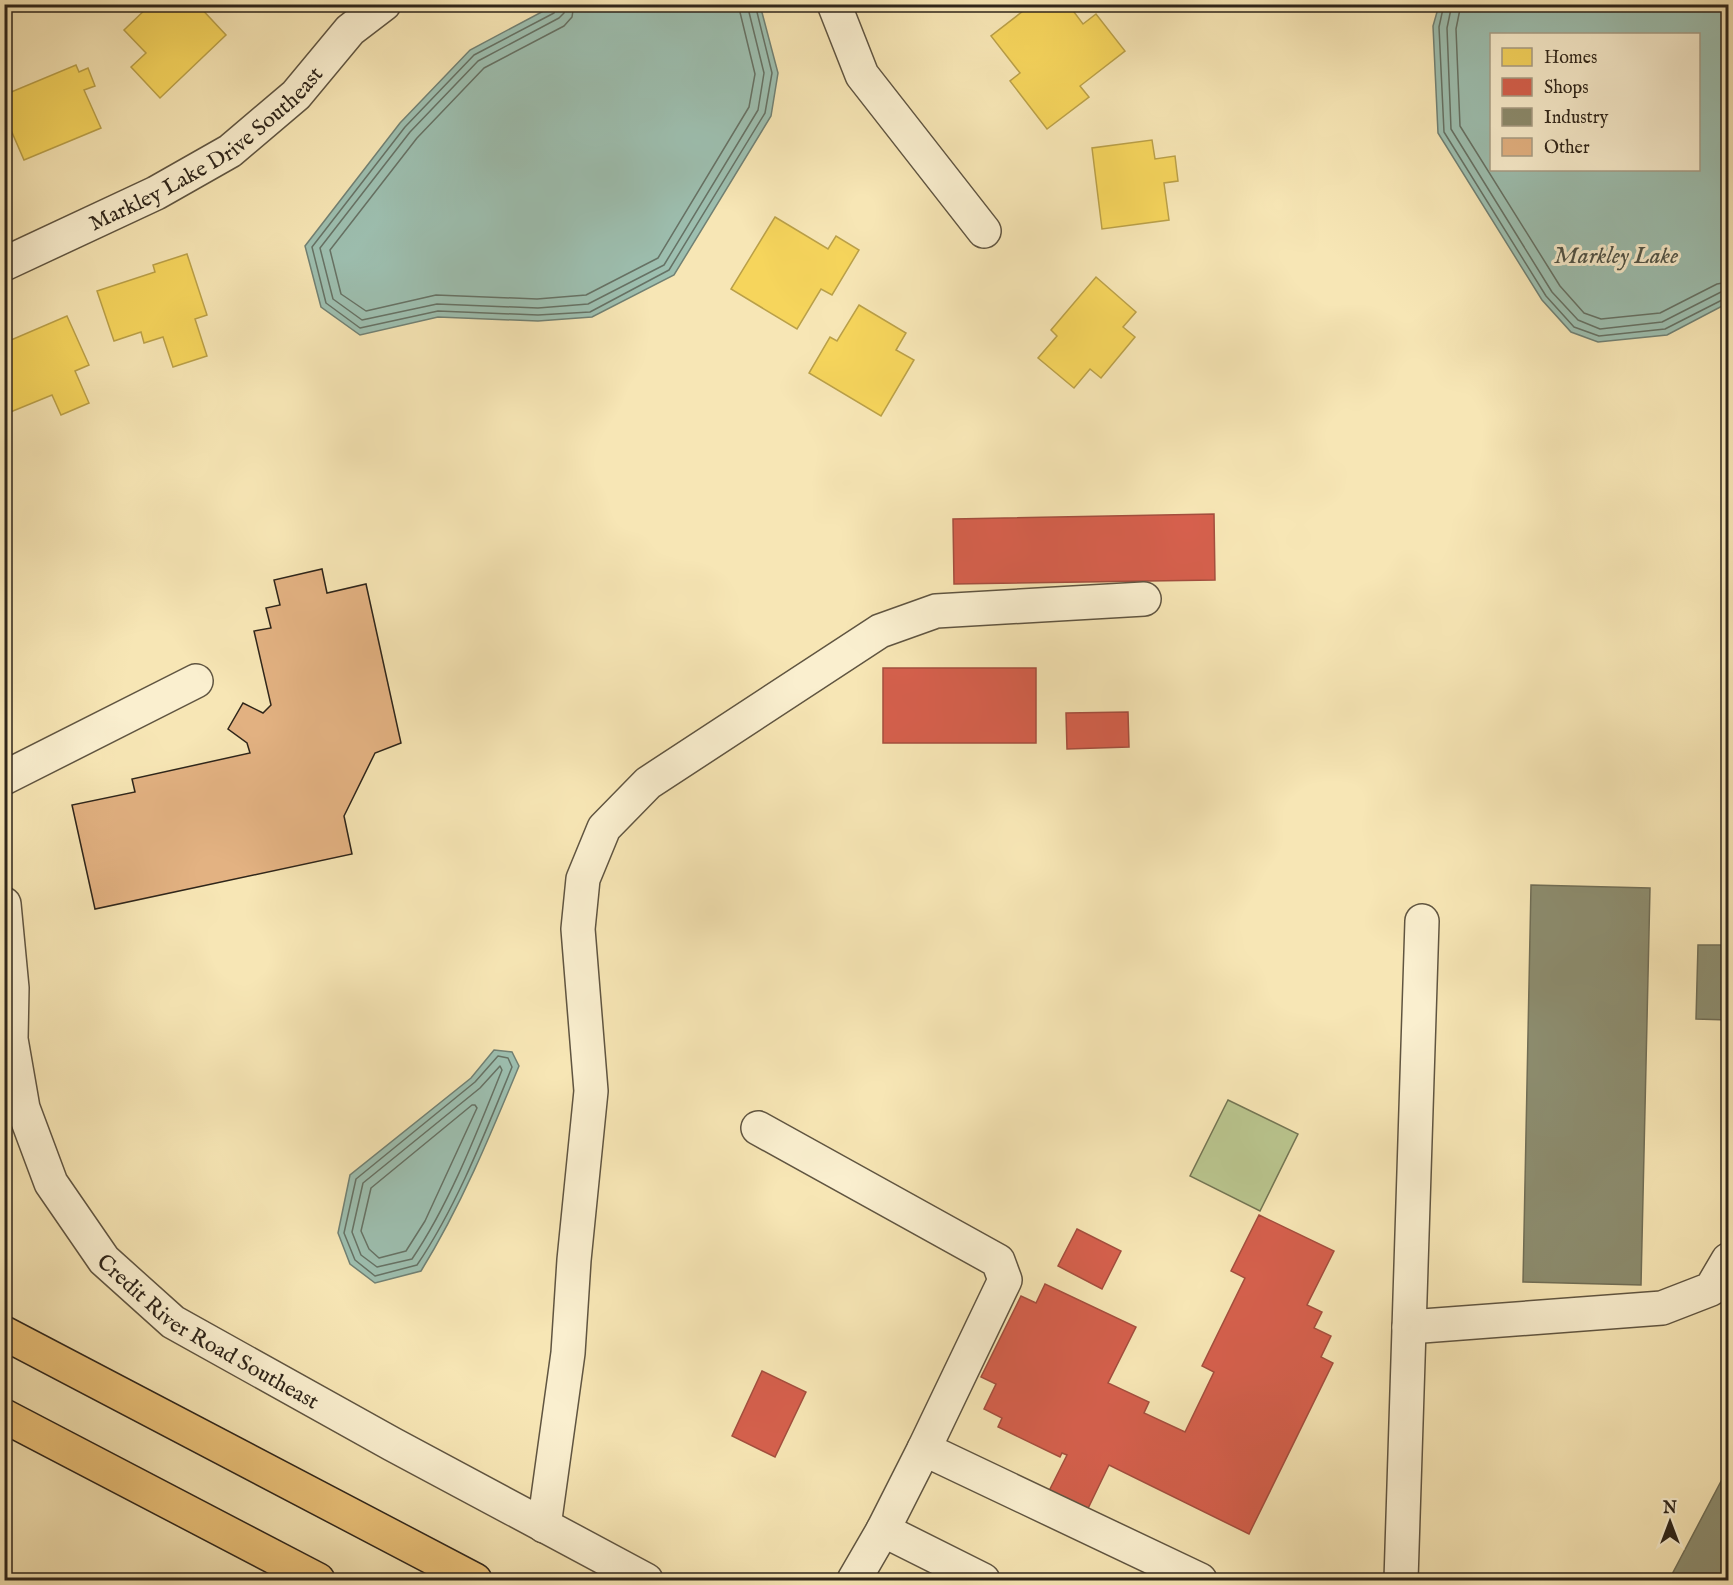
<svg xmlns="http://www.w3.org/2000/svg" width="1733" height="1585" font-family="'IM FELL English',serif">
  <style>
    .green { fill: #bac68f; stroke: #747654; stroke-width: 1.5 }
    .water { fill: #9dbfb0; stroke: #718174; stroke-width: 1.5; fill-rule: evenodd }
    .homes { fill: #f6d55c; stroke: #baa048; stroke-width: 1.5 }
    .shops { fill: #d6604d; stroke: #a44e3e; stroke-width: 1.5 }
    .industry { fill: #8c8c6e; stroke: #706d55; stroke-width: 1.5 }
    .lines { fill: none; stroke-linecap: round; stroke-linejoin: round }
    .shore { stroke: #667265; stroke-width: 1.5 }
    .building { fill: #e3b282; stroke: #2e251a; stroke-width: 1.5 }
    .minor-casing { stroke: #605541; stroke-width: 36 }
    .major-casing { stroke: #2e251a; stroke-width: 36 }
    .minor { stroke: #faefcf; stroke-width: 33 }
    .major { stroke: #ecc37a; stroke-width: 33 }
    .labels { text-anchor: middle; stroke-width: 6; stroke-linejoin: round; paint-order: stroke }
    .street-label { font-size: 22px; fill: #2e251a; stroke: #faefcf }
    .water-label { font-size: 24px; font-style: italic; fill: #4f5347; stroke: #faefcf }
  </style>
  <rect width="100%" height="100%" fill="#f7e6b5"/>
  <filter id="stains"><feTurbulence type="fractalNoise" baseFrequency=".00333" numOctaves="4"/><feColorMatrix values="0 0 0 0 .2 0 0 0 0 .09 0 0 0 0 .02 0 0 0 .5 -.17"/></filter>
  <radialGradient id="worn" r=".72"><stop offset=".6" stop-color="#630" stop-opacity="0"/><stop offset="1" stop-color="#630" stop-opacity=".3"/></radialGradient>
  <!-- green -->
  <polygon class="green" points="1228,1100 1298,1134 1260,1211 1190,1176"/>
  <!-- water -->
  <g class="water">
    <polygon points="564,4 760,5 778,73 771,116 674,275 592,317 538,321 438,317 360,335 321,307 305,246 400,123 470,50 551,7"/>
    <path d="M1439 5H1728V303L1667 335 1598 342 1571 332 1542 300 1438 133 1433 26ZM1492 34H1698V170H1492Z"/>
    <path d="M494 1050 512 1052 519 1066C490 1136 461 1206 421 1271L375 1283 350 1264 338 1233 350 1175 471 1078Z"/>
  </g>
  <!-- homes -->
  <g class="homes">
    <polygon points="151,4 171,4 173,7 176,4 197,4 226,35 160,98 131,67 146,53 124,30"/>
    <polygon points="1032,4 1068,4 1083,24 1096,14 1125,51 1080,86 1089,97 1047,129 1010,81 1020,73 991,36"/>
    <polygon points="76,65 79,72 88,68 95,86 84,90 101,128 24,160 4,114 4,95"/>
    <polygon points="1152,140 1155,159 1175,156 1178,181 1164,183 1169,220 1102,229 1092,148"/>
    <polygon points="775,217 828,249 836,236 859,250 832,295 821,289 797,329 731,289"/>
    <polygon points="187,254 207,315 195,319 207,356 173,367 163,337 144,343 141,332 114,341 97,291 155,272 153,265"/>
    <polygon points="1096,277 1136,312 1123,327 1135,337 1101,378 1090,369 1074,388 1038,358 1057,336 1051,330"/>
    <polygon points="859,305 906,333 896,350 914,360 881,416 809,373 830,337 837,341"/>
    <polygon points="67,316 89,365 75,371 89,403 61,415 52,395 8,413 4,404 4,343"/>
  </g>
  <!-- shops -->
  <g class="shops">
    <polygon points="1214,514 1215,580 954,584 953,519"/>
    <rect x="883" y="668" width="153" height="75"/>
    <polygon points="1128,712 1129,747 1067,749 1066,713"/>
    <polygon points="1259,1215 1334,1251 1307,1305 1322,1312 1314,1328 1331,1336 1321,1357 1333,1363 1249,1534 1109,1465 1081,1523 1043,1503 1067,1455 1062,1453 1060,1457 998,1427 1002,1418 984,1409 996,1384 981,1377 1021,1296 1036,1303 1045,1284 1136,1327 1108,1383 1149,1402 1144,1413 1185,1432 1214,1372 1202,1366 1245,1278 1231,1271"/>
    <polygon points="1077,1229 1121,1251 1102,1289 1058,1266"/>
    <polygon points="762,1371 806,1392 775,1457 732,1436"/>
  </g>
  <!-- industry -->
  <g class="industry">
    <polygon points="1531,885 1650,888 1641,1285 1523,1282"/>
    <polygon points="1698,945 1728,945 1728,1020 1696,1019"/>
    <polygon points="1728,1468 1728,1580 1669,1580"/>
  </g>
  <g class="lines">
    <!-- shore -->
    <g class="shore">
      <polyline points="558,4 554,13 474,55 405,127 312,247 326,303 360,328 438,311 538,315 590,312 669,270 765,113 772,73 755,4"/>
      <polyline points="565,4 564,13 559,18 478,61 410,132 320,248 333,299 362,320 437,304 538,308 588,304 664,265 758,110 764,73 747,4"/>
      <polyline points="574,4 572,17 564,26 484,68 417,138 330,250 341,294 366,311 436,295 537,299 586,295 658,258 749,107 755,74 738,4"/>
      <polyline points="1444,4 1439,27 1444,132 1546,296 1574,327 1599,336 1665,329 1724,299 1728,298"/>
      <polyline points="1452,4 1447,28 1451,129 1552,292 1578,320 1600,329 1662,322 1721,292 1728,291"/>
      <polyline points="1461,4 1456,29 1460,126 1560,286 1584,313 1601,319 1660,313 1717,284 1728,282"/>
      <path d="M498 1056 508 1058 512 1067C485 1133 457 1206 417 1265L375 1276 355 1260 344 1233 356 1179 475 1082Z"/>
      <path d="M500 1066 502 1070C477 1132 450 1203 412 1259L377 1267 361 1255 352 1232 363 1183 480 1088Z"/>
      <polygon points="472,1105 475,1105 477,1108 425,1221 406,1251 379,1258 369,1249 361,1231 371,1188"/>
    </g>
  </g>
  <!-- building -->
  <polygon class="building" points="322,569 327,593 366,584 401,743 375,753 344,816 352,854 95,909 72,805 135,792 132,779 250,753 247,743 228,729 243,703 263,713 271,705 254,631 271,628 266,608 280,605 274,580"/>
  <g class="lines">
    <!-- minor casing -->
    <g class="minor-casing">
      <g id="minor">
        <polyline points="834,4 862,75 984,231"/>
        <path id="s1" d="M4 264 156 193 230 151 296 95 350 30 384 4"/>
        <polyline points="4,778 196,681"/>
        <path id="s2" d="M4 904 12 988 11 1039 23 1108 51 1183 104 1260 173 1322 392 1444 646 1580"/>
        <polyline points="758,1128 998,1261 1005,1280 924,1449"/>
        <polyline points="1409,1327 1662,1308 1711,1289 1728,1260"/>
        <polyline points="544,1526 568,1353 574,1260 591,1091 578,929 583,879 604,828 648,783 880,631 936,611 1144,599"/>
        <polyline points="883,1530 924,1449 1200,1580"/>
        <polyline points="854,1580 883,1530 983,1580"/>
        <polyline points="1401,1580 1422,921"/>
      </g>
    </g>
    <!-- major casing -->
    <g class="major-casing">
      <g id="major">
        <polyline points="4,1333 475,1580"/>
        <polyline points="4,1416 318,1580"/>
      </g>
    </g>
    <!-- minor -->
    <use href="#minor" class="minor"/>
    <!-- major -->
    <use href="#major" class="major"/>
  </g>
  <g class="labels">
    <!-- street labels -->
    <g class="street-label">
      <text dy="8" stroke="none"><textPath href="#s1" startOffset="234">Markley Lake Drive Southeast</textPath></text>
      <text dy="8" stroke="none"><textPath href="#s2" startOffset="506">Credit River Road Southeast</textPath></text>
    </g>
    <!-- water labels -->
    <g class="water-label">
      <text x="1616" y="263">Markley Lake</text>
    </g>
  </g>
  <!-- margin -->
  <rect width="1733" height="1585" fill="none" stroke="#f7e6b5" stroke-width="24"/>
  <rect x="6" y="6" width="1721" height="1573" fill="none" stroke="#2e251a" stroke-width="3"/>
  <rect x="12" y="12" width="1709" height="1561" fill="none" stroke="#2e251a" stroke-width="1.5"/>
  <!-- legend -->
  <rect x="1490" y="33" width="210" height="138" fill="#faefcf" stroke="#a89e87" stroke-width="1.5"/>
  <rect x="1502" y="48" width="30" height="18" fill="#f6d55c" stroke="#a89e87" stroke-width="1.5"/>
  <text x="1544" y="63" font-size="18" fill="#2e251a">Homes</text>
  <rect x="1502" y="78" width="30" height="18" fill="#d6604d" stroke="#a89e87" stroke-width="1.5"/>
  <text x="1544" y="93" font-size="18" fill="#2e251a">Shops</text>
  <rect x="1502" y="108" width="30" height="18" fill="#8c8c6e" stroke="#a89e87" stroke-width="1.5"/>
  <text x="1544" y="123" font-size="18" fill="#2e251a">Industry</text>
  <rect x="1502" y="138" width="30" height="18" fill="#e3b282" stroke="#a89e87" stroke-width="1.5"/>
  <text x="1544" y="153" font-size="18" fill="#2e251a">Other</text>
  <!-- north arrow -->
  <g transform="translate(1670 1522)" stroke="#faefcf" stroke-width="4.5" paint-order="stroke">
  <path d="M0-4.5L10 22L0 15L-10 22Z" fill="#2e251a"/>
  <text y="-9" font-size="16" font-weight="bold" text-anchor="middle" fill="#2e251a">N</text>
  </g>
  <rect width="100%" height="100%" filter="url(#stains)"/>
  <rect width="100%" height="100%" fill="url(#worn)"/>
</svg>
